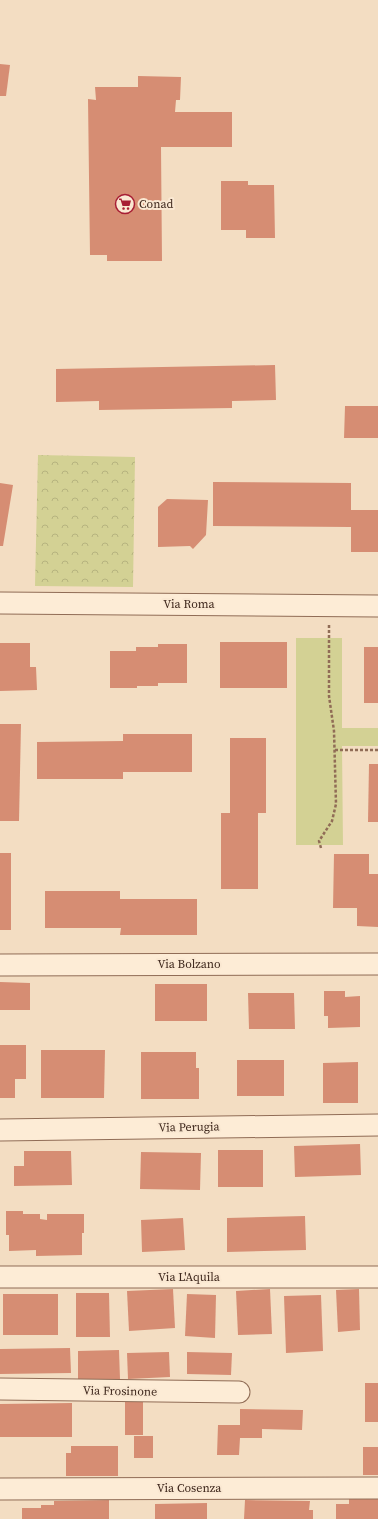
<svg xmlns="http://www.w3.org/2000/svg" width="378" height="1519" font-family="'Source Serif 4',serif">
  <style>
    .green { fill: #d3d194 }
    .park { fill: url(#park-crowns) }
    .building { fill: #d68d73 }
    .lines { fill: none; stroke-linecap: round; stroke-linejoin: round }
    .street-casing { stroke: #906c56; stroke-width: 23 }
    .path { stroke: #906c56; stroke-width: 2.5; stroke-dasharray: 3 2; stroke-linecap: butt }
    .street { stroke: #fdecd6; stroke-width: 21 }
    .labels { text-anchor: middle; stroke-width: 4; stroke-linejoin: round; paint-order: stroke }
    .poi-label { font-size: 12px; fill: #3e271c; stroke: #fae8d2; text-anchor: start }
    .street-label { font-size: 12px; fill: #3e271c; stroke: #fae8d2 }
  </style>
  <defs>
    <pattern id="park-crowns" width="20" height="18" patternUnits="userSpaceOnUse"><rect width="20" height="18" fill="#d3d194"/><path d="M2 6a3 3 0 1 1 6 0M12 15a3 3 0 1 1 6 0" fill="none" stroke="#b6b37f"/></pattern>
  </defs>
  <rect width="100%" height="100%" fill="#f3ddc2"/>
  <!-- green -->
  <polygon class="green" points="296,638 342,638 342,728 378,728 378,746 342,746 343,845 296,845"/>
  <!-- park -->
  <polygon class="park" points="38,455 135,457 133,587 35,586"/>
  <!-- building -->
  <g class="building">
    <polygon points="0,64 10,65 6,96 0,96"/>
    <polygon points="138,76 181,77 180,100 176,100 175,112 232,112 232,147 161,147 162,261 107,261 107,255 90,255 88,99 96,100 95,87 138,87"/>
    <polygon points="221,181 248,181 248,185 274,185 275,238 246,238 246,230 221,230"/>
    <polygon points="275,365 276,400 232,401 232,408 99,410 99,401 56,402 56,369"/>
    <polygon points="345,406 378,406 378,438 344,438"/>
    <polygon points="213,482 351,483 351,510 378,510 378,552 351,552 351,527 213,526"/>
    <polygon points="0,483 13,485 3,546 0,546"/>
    <polygon points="167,499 208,500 206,535 193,549 190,546 158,547 158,507"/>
    <rect x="220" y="642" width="67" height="46"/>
    <polygon points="0,643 30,643 30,667 36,667 37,690 0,691"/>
    <polygon points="158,644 187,644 187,683 158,683 158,686 137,686 137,688 110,688 110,651 136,651 136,647 158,647"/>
    <rect x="364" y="647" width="14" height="56"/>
    <polygon points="0,724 21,724 19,821 0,821"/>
    <polygon points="123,734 192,734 192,772 123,772 123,779 37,779 37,742 123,741"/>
    <polygon points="230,738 266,738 266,813 258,813 258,889 221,889 221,813 230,813"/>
    <polygon points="369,764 378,764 378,822 368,822"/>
    <rect x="0" y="853" width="11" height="77"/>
    <polygon points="334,854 369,854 369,874 378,874 378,927 357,926 357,908 333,908"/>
    <polygon points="45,891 120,891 120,899 197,899 197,935 120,935 121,928 45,928"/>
    <polygon points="0,982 30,983 30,1010 0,1010"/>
    <rect x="155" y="984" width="52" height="37"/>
    <polygon points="324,991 345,991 345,997 360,996 360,1027 328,1028 328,1016 324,1016"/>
    <polygon points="248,993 294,993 295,1029 249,1029"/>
    <polygon points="0,1045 26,1045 26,1079 15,1079 15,1098 0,1098"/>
    <polygon points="41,1050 105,1050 104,1098 41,1098"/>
    <polygon points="141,1052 196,1052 196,1068 199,1068 199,1099 141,1099"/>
    <rect x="237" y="1060" width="47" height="36"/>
    <polygon points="358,1062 358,1103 323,1103 323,1063"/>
    <polygon points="360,1144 361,1175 295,1177 294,1146"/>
    <rect x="218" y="1150" width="45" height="37"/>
    <polygon points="24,1151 71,1151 72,1185 14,1186 14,1166 24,1166"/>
    <polygon points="141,1152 201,1153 200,1190 140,1189"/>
    <polygon points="6,1211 23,1211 23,1214 40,1214 40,1219 47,1220 47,1214 84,1214 84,1233 82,1233 82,1255 36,1256 36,1250 9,1251 9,1235 6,1235"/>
    <polygon points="305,1216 306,1250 227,1252 227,1218"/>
    <polygon points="183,1218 185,1250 142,1252 141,1220"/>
    <polygon points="173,1289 175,1328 129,1331 127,1291"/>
    <polygon points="270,1289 272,1334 238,1335 236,1291"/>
    <polygon points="359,1289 360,1330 338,1332 336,1290"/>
    <polygon points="76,1293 109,1293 110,1337 76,1337"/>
    <rect x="3" y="1294" width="55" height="41"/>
    <polygon points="187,1294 216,1295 215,1338 185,1336"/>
    <polygon points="321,1295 323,1351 286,1353 284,1296"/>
    <polygon points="70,1348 71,1373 0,1374 0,1349"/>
    <polygon points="119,1350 120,1379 78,1380 78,1351"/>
    <polygon points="169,1352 170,1377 128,1379 127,1353"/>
    <polygon points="187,1352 232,1353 231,1375 187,1374"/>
    <rect x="365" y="1383" width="13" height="39"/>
    <rect x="125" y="1400" width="18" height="35"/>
    <polygon points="72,1403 72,1437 0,1437 0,1404"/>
    <polygon points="240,1409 303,1410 302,1430 262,1429 262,1438 240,1438 239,1455 217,1455 218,1425 240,1425"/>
    <rect x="134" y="1436" width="19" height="22"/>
    <polygon points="71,1446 118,1446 118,1476 66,1476 66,1453 71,1453"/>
    <rect x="363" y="1447" width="15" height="28"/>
    <polygon points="349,1499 378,1499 378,1519 336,1519 336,1504 349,1504"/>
    <polygon points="109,1500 109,1519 22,1519 22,1508 41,1508 41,1505 54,1505 54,1501"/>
    <polygon points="245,1500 310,1501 309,1510 313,1510 313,1519 244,1519"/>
    <polygon points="207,1503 207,1519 155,1519 155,1504"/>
  </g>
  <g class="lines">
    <!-- street casing -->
    <g class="street-casing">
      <g id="street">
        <polyline points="0,603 378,606"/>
        <polyline points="0,965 378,964"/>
        <polyline points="0,1130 378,1125"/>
        <polyline points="0,1277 378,1277"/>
        <polyline points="0,1389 239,1392"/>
        <polyline points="0,1489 378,1488"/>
      </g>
    </g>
    <!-- path -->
    <g class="path">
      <polyline points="335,750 378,750"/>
      <polyline points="321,848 319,841 332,821 336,804 334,731 329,696 329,625"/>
    </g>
    <!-- street -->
    <use href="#street" class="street"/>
  </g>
  <!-- icons -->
  <defs>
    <g id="supermarket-ring" transform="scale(1)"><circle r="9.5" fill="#fae8d2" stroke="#a71e34" stroke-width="1.5"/><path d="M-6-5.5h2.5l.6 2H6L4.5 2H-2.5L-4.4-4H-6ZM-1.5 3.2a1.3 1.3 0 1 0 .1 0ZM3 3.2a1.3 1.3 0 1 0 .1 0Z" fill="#a71e34"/></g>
  </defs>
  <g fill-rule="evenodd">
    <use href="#supermarket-ring" x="125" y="204"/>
  </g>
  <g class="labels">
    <!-- poi labels -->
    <g class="poi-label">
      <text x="139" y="208">Conad</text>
    </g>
    <!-- street labels -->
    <g class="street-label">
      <text x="189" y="608">Via Roma</text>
      <text x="189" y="968">Via Bolzano</text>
      <text transform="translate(189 1127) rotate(-1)" y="4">Via Perugia</text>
      <text x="189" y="1281">Via L'Aquila</text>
      <text transform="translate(120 1391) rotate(1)" y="4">Via Frosinone</text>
      <text x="189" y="1492">Via Cosenza</text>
    </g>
  </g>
</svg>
